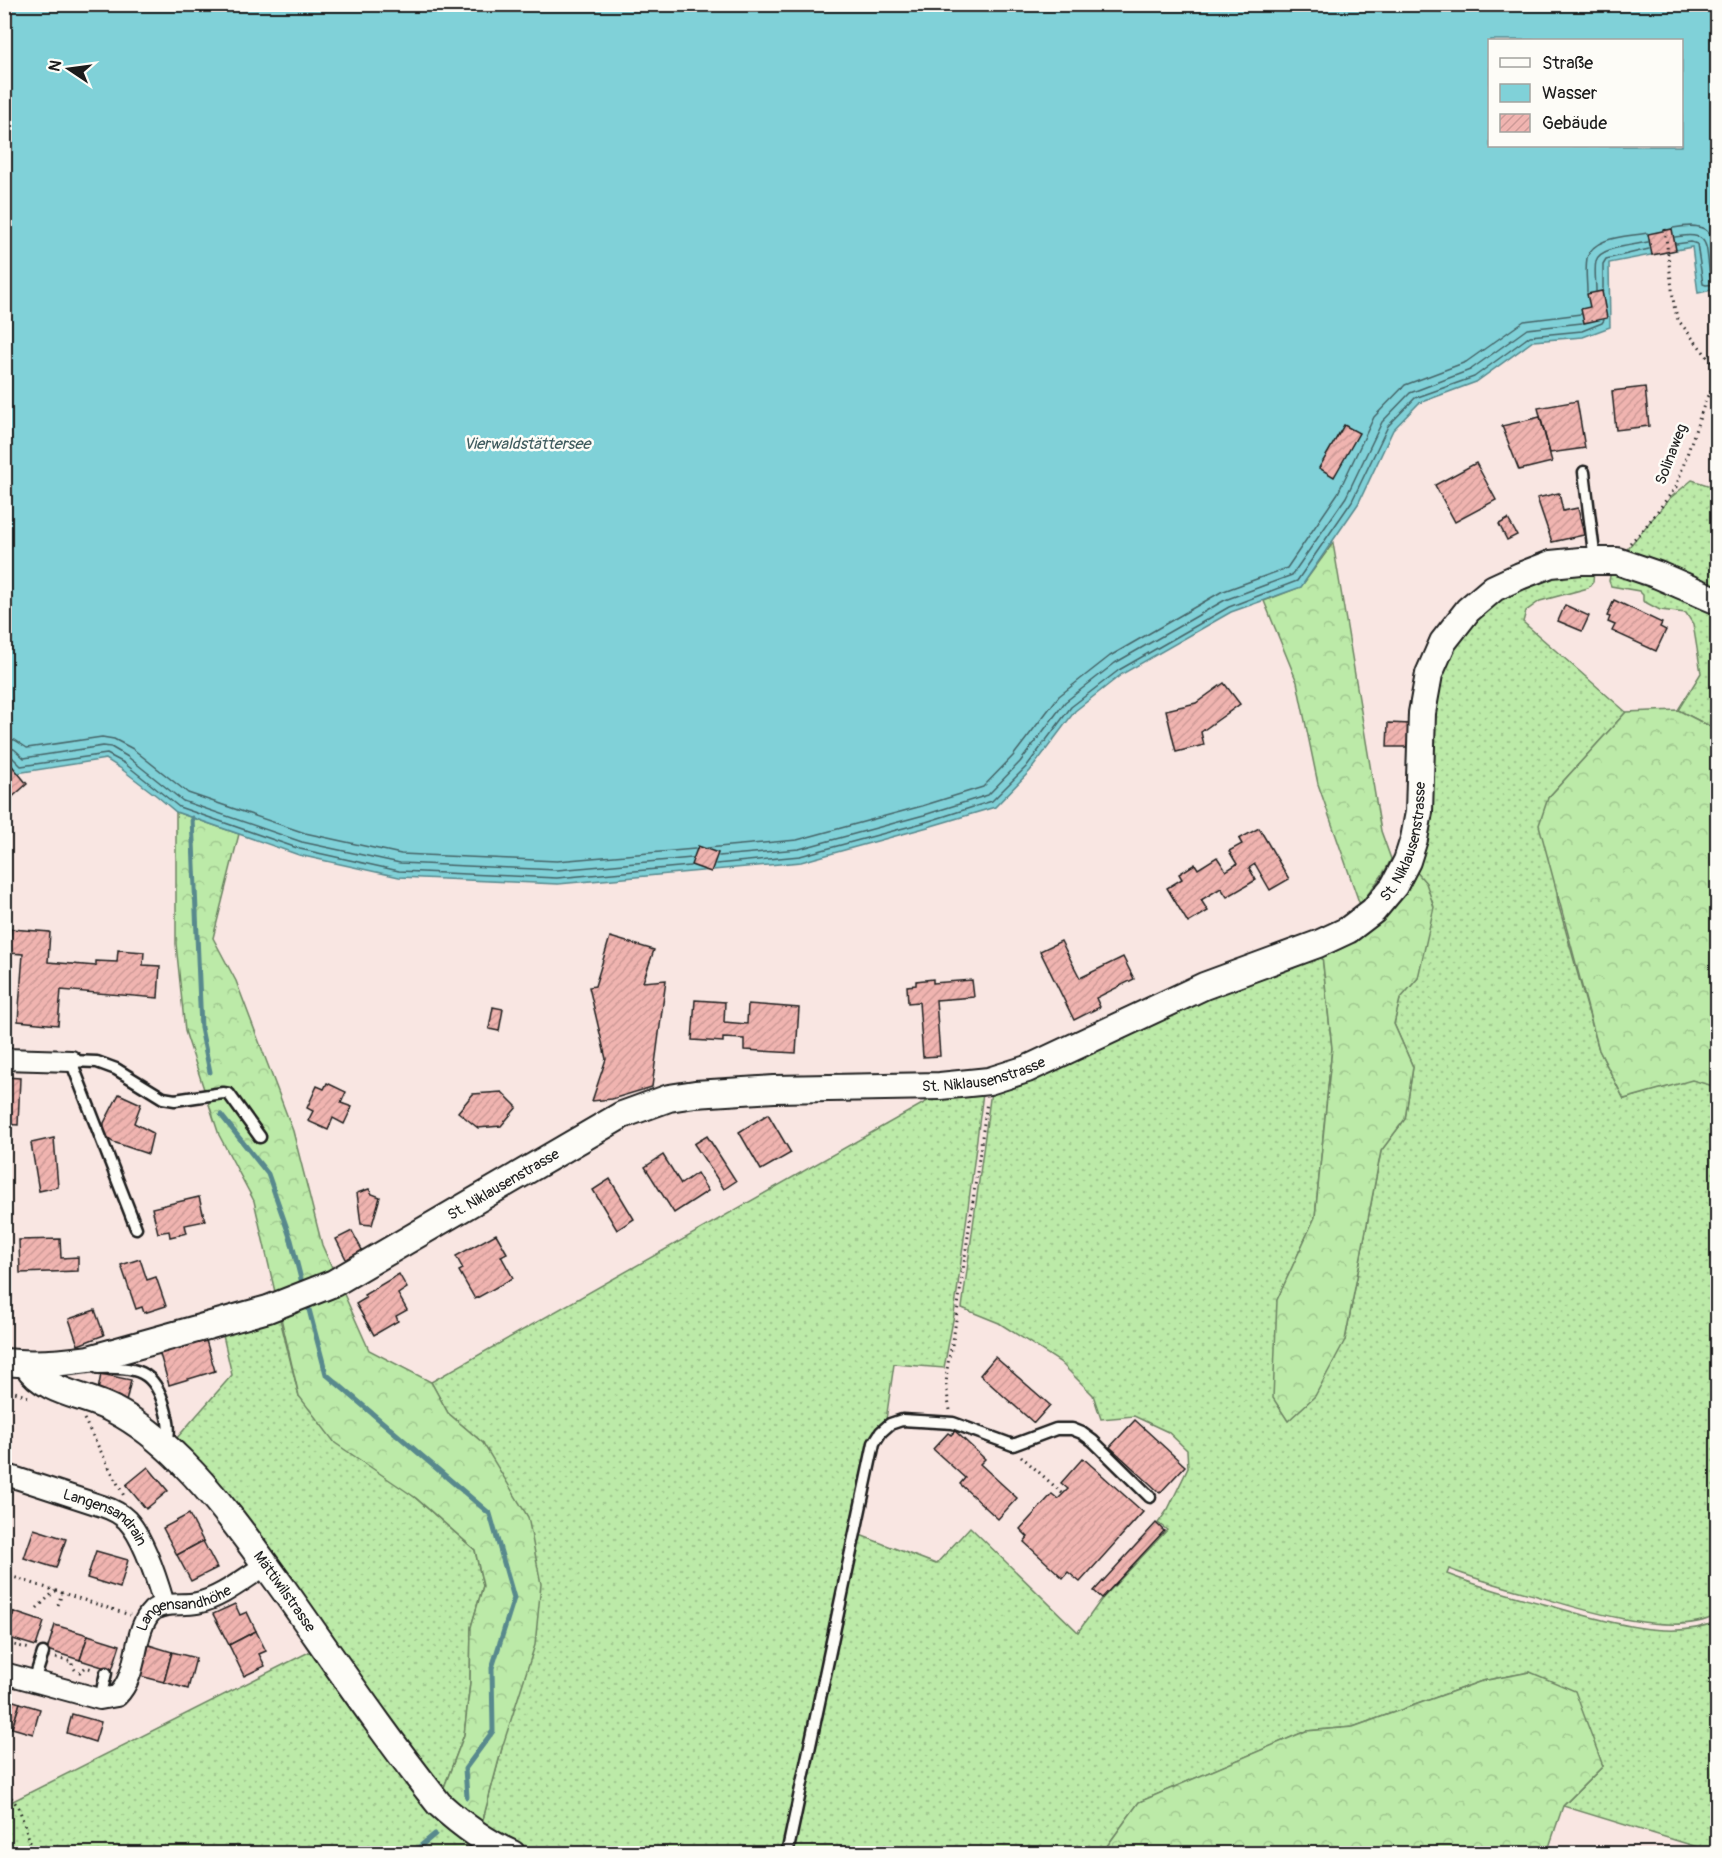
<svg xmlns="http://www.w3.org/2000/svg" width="1722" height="1858" font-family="Pangolin,sans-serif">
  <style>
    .grass { fill: url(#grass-dots); stroke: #6c8362; stroke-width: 1.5 }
    .forest { fill: url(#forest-crowns); stroke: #6c8362; stroke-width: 1.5 }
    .water { fill: #80d1d8; stroke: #58898d; stroke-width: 1.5; fill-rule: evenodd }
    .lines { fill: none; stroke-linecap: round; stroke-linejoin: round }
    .shore { stroke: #446467; stroke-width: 1.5 }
    .stream { stroke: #58898d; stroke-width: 5 }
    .building { fill: url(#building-hatch); stroke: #1c1c1c; stroke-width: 1.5 }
    .service-casing { stroke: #1c1c1c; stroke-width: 15 }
    .minor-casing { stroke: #1c1c1c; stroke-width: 24 }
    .tertiary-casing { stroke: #1c1c1c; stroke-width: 30 }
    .path { stroke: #1c1c1c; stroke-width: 3; stroke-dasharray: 1.5 4.5; stroke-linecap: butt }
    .service { stroke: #fdfcf7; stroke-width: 10 }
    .minor { stroke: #fdfcf7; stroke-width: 20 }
    .tertiary { stroke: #fdfcf7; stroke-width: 26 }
    .labels { text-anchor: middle; stroke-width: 5; stroke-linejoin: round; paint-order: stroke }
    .street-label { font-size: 15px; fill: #1c1c1c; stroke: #fdfcf7 }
    .water-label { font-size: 16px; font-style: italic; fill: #3f5b5e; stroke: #fdfcf7 }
  </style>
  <defs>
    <pattern id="grass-dots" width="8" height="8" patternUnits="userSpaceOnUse" patternTransform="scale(1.5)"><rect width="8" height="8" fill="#bceaa8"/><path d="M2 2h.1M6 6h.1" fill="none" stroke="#a1c890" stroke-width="1.8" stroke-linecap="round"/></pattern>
    <pattern id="forest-crowns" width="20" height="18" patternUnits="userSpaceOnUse" patternTransform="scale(1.5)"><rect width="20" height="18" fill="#bceaa8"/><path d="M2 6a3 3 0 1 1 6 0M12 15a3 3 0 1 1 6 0" fill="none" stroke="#a1c890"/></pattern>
    <pattern id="building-hatch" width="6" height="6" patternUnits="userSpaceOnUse" patternTransform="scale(1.5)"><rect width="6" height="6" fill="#f0b4b0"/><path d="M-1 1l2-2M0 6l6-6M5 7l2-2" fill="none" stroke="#cd9a97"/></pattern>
  </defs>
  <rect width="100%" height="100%" fill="#f9e6e2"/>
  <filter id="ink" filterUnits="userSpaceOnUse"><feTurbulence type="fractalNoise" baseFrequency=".0167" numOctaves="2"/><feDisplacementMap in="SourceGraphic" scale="12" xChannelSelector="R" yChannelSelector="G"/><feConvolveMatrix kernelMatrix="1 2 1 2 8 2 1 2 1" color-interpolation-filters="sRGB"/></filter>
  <g filter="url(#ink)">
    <!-- grass -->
    <g class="grass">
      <polygon points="1692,480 1717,488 1717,591 1624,553 1669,499"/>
      <path d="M1594 570 1593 582 1588 588 1540 601 1526 611 1523 622 1626 712 1548 798 1558 903 1599 1050 1624 1099 1692 1079 1717 1087V1615C1674 1639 1583 1610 1537 1596 1508 1588 1478 1580 1449 1569L1447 1574C1480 1587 1513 1596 1548 1605 1593 1618 1673 1644 1717 1621V1853L1563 1806 1603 1766 1530 1672 1482 1681 1353 1727 1306 1731 1139 1802 1102 1853 793 1854 860 1535 936 1564 970 1527 1078 1632 1101 1600 1167 1530 1158 1523 1168 1509 1188 1468 1187 1450 1168 1432 1134 1416 1101 1419 1093 1395 1060 1362 999 1323 962 1308 991 1091 1174 1005 1322 955 1332 1048 1315 1217 1277 1301 1345 1340 1381 1151 1405 1119 1413 1067 1394 1024 1400 999 1418 978 1414 869 1435 678 1473 615 1543 573Z"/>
      <polygon points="1611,571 1717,606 1717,730 1678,710 1701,673 1693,624 1686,613 1660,610 1643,601 1643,595 1639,591 1611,586 1609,581"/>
      <polygon points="983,1093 954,1315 944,1368 894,1364 886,1420 873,1438 860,1477 784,1853 537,1853 508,1841 482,1823 502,1748 483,1443 448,1413 431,1382 938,1095 964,1097"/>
      <polygon points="280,1319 299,1396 475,1550 483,1586 471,1627 470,1683 464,1735 443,1790 175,1440 232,1375 222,1331"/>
      <polygon points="311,1651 419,1801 441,1824 479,1853 5,1853 5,1805"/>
    </g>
    <!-- forest -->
    <g class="forest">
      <polygon points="1333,543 1381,831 1391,859 1385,871 1360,905 1318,784 1297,682 1264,601 1301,587"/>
      <polygon points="1678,710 1717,730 1717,1087 1692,1080 1624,1099 1599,1050 1539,825 1548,798 1626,712"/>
      <polygon points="176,812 239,834 213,938 236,981 293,1131 322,1245 369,1350 431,1382 448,1413 483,1443 528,1517 541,1584 535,1645 502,1748 482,1823 443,1790 464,1735 470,1683 471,1627 483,1586 475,1550 416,1498 335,1443 299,1396 254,1201 219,1135 185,1031 176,944"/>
      <polygon points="1414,869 1426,883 1434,907 1418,978 1400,999 1394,1024 1413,1067 1405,1119 1381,1151 1345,1340 1315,1396 1288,1421 1273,1398 1277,1300 1315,1217 1332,1048 1322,955"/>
      <polygon points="1530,1672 1575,1691 1603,1766 1563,1806 1547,1853 1102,1853 1139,1802 1306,1731 1353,1727 1482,1681"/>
    </g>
    <!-- water -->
    <path class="water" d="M5 5H1717V289L1698 293 1692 247 1609 263 1610 327 1583 337 1533 341 1476 382 1419 403 1393 430 1358 504 1301 587 1231 612 1122 674 1075 711 1030 771 995 807 928 827 801 862 558 884 399 877 299 855 176 812 157 796 120 768 106 759 17 773 8 761 5 763ZM1490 40H1682V146H1490Z"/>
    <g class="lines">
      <!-- shore -->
      <g class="shore">
        <path d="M1673 228C1710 221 1713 232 1718 265"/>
        <path d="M1675 237C1712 230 1705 246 1710 275L1718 276"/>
        <polyline points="1676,244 1691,242 1697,244 1703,284 1706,285 1718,284"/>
        <path d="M1596 291C1596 282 1594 270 1596 261 1599 247 1635 245 1648 242"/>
        <polyline points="1603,291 1603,264 1606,259 1649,249"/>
        <path d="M1587 292C1587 282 1585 269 1587 258 1593 236 1628 237 1647 233"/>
        <polyline points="4,739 15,740 27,748 102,737 114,739 133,749 188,793 305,833 401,854 557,861 695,849"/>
        <polyline points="4,748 14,749 24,758 103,746 111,747 128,757 183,801 302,842 400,863 557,870 692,858"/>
        <polyline points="4,756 11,756 21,766 107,754 124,763 179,807 300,849 399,871 557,878 690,866"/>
        <polyline points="707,848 797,840 922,806 983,787 1013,756 1059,696 1110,656 1221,592 1287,568 1338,493 1374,417 1405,385 1466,362 1524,321 1581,314"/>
        <polyline points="719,856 799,849 924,815 988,795 1020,762 1065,702 1115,663 1225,600 1292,575 1346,497 1382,422 1410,393 1470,370 1527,329 1582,323"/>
        <polyline points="716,864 800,856 926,822 992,801 1026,767 1071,707 1119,670 1229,607 1297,581 1352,501 1388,426 1415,398 1474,377 1530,336 1582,331 1602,323 1604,320"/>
      </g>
      <!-- stream -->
      <g class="stream">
        <polyline points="192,818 201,1028 210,1072"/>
        <polyline points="221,1115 268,1174 291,1240 303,1287"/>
        <polyline points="307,1302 326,1374 490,1514 514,1598 492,1668 493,1731 465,1769 467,1797"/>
        <polyline points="411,1854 435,1834"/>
      </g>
    </g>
    <!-- building -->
    <g class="building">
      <polygon points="1672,229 1676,250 1652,255 1648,234"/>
      <polygon points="1602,291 1607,318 1584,323 1581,309 1590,307 1587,294"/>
      <polygon points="1645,387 1649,426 1616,430 1612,391"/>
      <polygon points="1577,401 1585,448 1550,453 1538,408"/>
      <polygon points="1540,417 1552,462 1519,470 1502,426"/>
      <polygon points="1344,425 1359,433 1334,477 1319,468"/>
      <polygon points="1476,463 1496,500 1455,522 1435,485"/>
      <polygon points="1559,493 1563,511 1578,508 1584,535 1552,542 1537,498"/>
      <polygon points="1508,519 1517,535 1507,540 1499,524"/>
      <polygon points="1614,600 1662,623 1660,627 1666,630 1656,651 1612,631 1615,625 1608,622 1610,617 1607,616"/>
      <polygon points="1565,605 1589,616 1582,631 1558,621"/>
      <polygon points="1224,683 1240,704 1201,732 1204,745 1176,752 1166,710 1196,703"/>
      <polygon points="1388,723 1410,724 1410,747 1387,747"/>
      <polygon points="8,761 27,784 9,800 4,795 4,763"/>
      <polygon points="1259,828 1289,879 1270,890 1255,864 1249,868 1256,880 1227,897 1221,888 1201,900 1208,911 1188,923 1167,888 1182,879 1179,874 1195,864 1198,869 1217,857 1226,871 1237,864 1229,851 1242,844 1239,839"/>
      <polygon points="698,846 718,853 711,872 691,865"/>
      <polygon points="11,929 50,932 48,962 96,966 96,961 117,962 118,950 144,952 143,965 160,966 158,998 61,990 58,1025 18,1021 23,954 9,953"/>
      <polygon points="610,937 654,950 643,982 666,980 652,1087 612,1099 592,1101 606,1059 589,987 595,986"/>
      <polygon points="1061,941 1080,978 1123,957 1134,979 1096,998 1100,1007 1074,1020 1040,951"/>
      <polygon points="933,979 933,983 972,980 974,997 936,1000 940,1056 923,1057 919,1002 908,1003 907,986 916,985 916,981"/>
      <polygon points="695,1000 725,1002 724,1022 747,1024 748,1004 799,1008 796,1053 744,1050 744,1039 723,1038 723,1042 692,1040"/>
      <polygon points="493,1007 503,1009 499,1031 489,1029"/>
      <polygon points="4,1077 20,1078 18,1125 4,1124"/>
      <polygon points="327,1083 346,1092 341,1103 352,1107 344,1124 333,1118 328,1130 308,1121 313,1111 307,1108 317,1086 324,1089"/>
      <polygon points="502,1092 517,1107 501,1126 478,1128 458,1112 473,1094"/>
      <polygon points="119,1094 141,1104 134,1123 153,1133 148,1154 113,1142 104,1136 104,1123"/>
      <polygon points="768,1114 791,1153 761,1170 739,1132"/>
      <polygon points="707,1136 736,1181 724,1189 694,1144"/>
      <polygon points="54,1138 58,1187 39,1191 31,1143"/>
      <polygon points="663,1155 681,1184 697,1173 708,1191 674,1213 645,1167"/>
      <polygon points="610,1179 634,1219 617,1230 593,1190"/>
      <polygon points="369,1189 372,1194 380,1197 372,1225 361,1224 357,1193"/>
      <polygon points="199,1197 205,1221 185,1225 187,1233 170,1237 169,1231 158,1233 152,1208"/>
      <polygon points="352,1231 363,1252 347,1261 336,1239"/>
      <polygon points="496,1234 507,1253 501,1256 513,1278 475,1299 459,1271 463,1269 456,1256"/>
      <polygon points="60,1239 61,1258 78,1257 78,1271 20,1273 19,1240"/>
      <polygon points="140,1259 147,1280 156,1277 166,1306 144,1313 142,1307 136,1309 121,1265"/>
      <polygon points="399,1274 407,1288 398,1294 407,1310 396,1316 398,1321 374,1335 356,1304 366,1298 364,1295"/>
      <polygon points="95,1310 104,1335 78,1345 69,1319"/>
      <polygon points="205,1337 215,1371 169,1385 159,1351"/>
      <polygon points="995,1357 1050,1405 1034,1423 980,1375"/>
      <polygon points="101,1374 131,1380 126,1402 97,1396"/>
      <polygon points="1135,1420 1185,1466 1160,1493 1110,1447"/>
      <polygon points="955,1431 985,1459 980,1464 1017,1498 998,1519 960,1484 965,1478 933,1449 948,1433 951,1435"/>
      <polygon points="1083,1458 1143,1512 1080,1582 1068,1572 1063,1578 1024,1542 1028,1537 1020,1529 1052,1494 1058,1499 1068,1489 1061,1483"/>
      <polygon points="148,1467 168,1491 146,1509 126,1485"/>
      <polygon points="189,1514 203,1541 177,1555 163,1528"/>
      <polygon points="1156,1523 1164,1531 1102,1598 1094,1591"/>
      <polygon points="34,1529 66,1539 56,1568 24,1558"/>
      <polygon points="203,1541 217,1568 191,1581 177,1555"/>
      <polygon points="96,1551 128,1560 120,1588 87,1578"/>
      <polygon points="235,1604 240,1615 247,1612 256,1631 229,1645 213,1614"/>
      <polygon points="4,1609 14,1612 6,1637 4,1636"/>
      <polygon points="14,1612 44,1622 36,1646 6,1637"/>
      <polygon points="55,1625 88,1635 80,1660 47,1650"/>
      <polygon points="256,1631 266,1651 259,1654 265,1666 244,1676 229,1645"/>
      <polygon points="88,1635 120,1645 112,1670 80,1660"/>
      <polygon points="149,1645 172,1652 164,1682 140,1676"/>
      <polygon points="172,1652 196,1658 188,1689 164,1682"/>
      <polygon points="4,1698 20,1703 12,1728 4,1726"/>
      <polygon points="20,1703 40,1709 33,1734 12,1728"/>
      <polygon points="72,1714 101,1722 95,1742 67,1733"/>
    </g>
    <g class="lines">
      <!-- service casing -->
      <g class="service-casing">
        <g id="service">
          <polyline points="1584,472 1595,561"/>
          <polyline points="136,1228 71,1061 97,1062 116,1069 163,1098 175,1100 223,1093 229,1094 260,1137"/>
          <path d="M97 1363 98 1368C136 1367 155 1369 165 1409 169 1423 170 1431 167 1445"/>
          <polyline points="34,1681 43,1653"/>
          <polyline points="100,1699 106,1673"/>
          <polyline points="787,1854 874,1443 881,1432 890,1424 902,1420 953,1423 1013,1445 1056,1429 1072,1429 1082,1433 1093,1441 1150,1497"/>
        </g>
      </g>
      <!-- minor casing -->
      <g class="minor-casing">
        <g id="minor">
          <polyline points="4,1059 71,1061"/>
          <path id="s1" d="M4 1474 102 1506C111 1509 120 1513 127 1520 144 1538 157 1580 164 1604"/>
          <path id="s2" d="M4 1673 100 1699 117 1696C140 1674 132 1631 152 1611 163 1601 182 1606 197 1603 221 1598 245 1578 266 1565"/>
        </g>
      </g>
      <!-- tertiary casing -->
      <g class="tertiary-casing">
        <g id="tertiary">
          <path id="s3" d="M4 1362C33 1365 61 1363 89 1359L268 1309 334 1283 622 1115 669 1098 695 1094 774 1089 940 1086 989 1081 1027 1069 1204 986 1318 944 1348 930 1373 911 1394 886 1407 861 1414 839 1419 812 1422 713 1429 674 1443 642 1468 610 1494 588 1520 576 1551 564 1581 561H1617L1658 575 1718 601"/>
          <path id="s4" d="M27 1365C46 1394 85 1394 114 1410 139 1423 162 1442 182 1462 221 1501 252 1546 284 1590 335 1662 384 1735 439 1804 461 1824 485 1842 512 1854"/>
        </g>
      </g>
      <!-- path -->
      <g class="path">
        <polyline points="1665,229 1674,306 1678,320 1718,370"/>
        <polyline points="1630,543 1643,530 1676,487 1706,399 1718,378"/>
        <polyline points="4,1388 28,1397"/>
        <path d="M950 1410C944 1382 946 1368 953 1341L987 1102"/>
        <polyline points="84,1419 124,1496"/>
        <polyline points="1021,1456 1063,1494"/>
        <polyline points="4,1574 130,1615"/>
        <polyline points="58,1605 62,1593"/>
        <polyline points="37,1608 55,1591"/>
        <polyline points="4,1648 9,1649 14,1645 30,1649"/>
        <polyline points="56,1658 72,1662 72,1666 76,1671 80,1672 86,1667 92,1669"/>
        <polyline points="4,1788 19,1808 31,1845 37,1854"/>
      </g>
      <!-- service -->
      <use href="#service" class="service"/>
      <!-- minor -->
      <use href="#minor" class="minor"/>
      <!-- tertiary -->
      <use href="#tertiary" class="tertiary"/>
    </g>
  </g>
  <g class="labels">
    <!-- street labels -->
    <g class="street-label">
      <text transform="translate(1671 454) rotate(-69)" y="5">Solinaweg</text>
      <text dy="5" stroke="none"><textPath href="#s3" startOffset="1546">St. Niklausenstrasse</textPath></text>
      <text dy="5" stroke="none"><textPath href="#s3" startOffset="1042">St. Niklausenstrasse</textPath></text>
      <text dy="5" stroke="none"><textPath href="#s3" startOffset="538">St. Niklausenstrasse</textPath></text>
      <text dy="5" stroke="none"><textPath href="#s1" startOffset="112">Langensandrain</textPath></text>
      <text dy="5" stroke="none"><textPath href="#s4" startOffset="351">Mättiwilstrasse</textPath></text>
      <text dy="5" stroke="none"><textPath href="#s2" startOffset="240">Langensandhöhe</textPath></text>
    </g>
    <!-- water labels -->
    <g class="water-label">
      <text x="527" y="449">Vierwaldstättersee</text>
    </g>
  </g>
  <!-- margin -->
  <rect width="1722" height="1858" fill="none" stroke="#fdfcf7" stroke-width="24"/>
  <rect x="12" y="12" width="1698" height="1834" fill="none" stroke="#1c1c1c" stroke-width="2" filter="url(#ink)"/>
  <!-- legend -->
  <rect x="1488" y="39" width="195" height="108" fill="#fdfcf7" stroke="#a3a29f" stroke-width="1.5"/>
  <rect x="1500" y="58" width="30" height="9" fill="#fdfcf7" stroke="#a3a29f" stroke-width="1.5"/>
  <text x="1542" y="69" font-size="18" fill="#1c1c1c">Straße</text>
  <rect x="1500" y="84" width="30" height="18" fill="#80d1d8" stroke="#a3a29f" stroke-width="1.5"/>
  <text x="1542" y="99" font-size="18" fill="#1c1c1c">Wasser</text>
  <rect x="1500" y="114" width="30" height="18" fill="url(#building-hatch)" stroke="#a3a29f" stroke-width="1.5"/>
  <text x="1542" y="129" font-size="18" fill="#1c1c1c">Gebäude</text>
  <!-- north arrow -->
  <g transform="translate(69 69) rotate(283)" stroke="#fdfcf7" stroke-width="4.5" paint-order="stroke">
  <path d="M0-4.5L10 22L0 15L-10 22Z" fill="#1c1c1c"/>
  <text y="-9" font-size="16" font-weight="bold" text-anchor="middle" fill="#1c1c1c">N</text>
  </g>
</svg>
